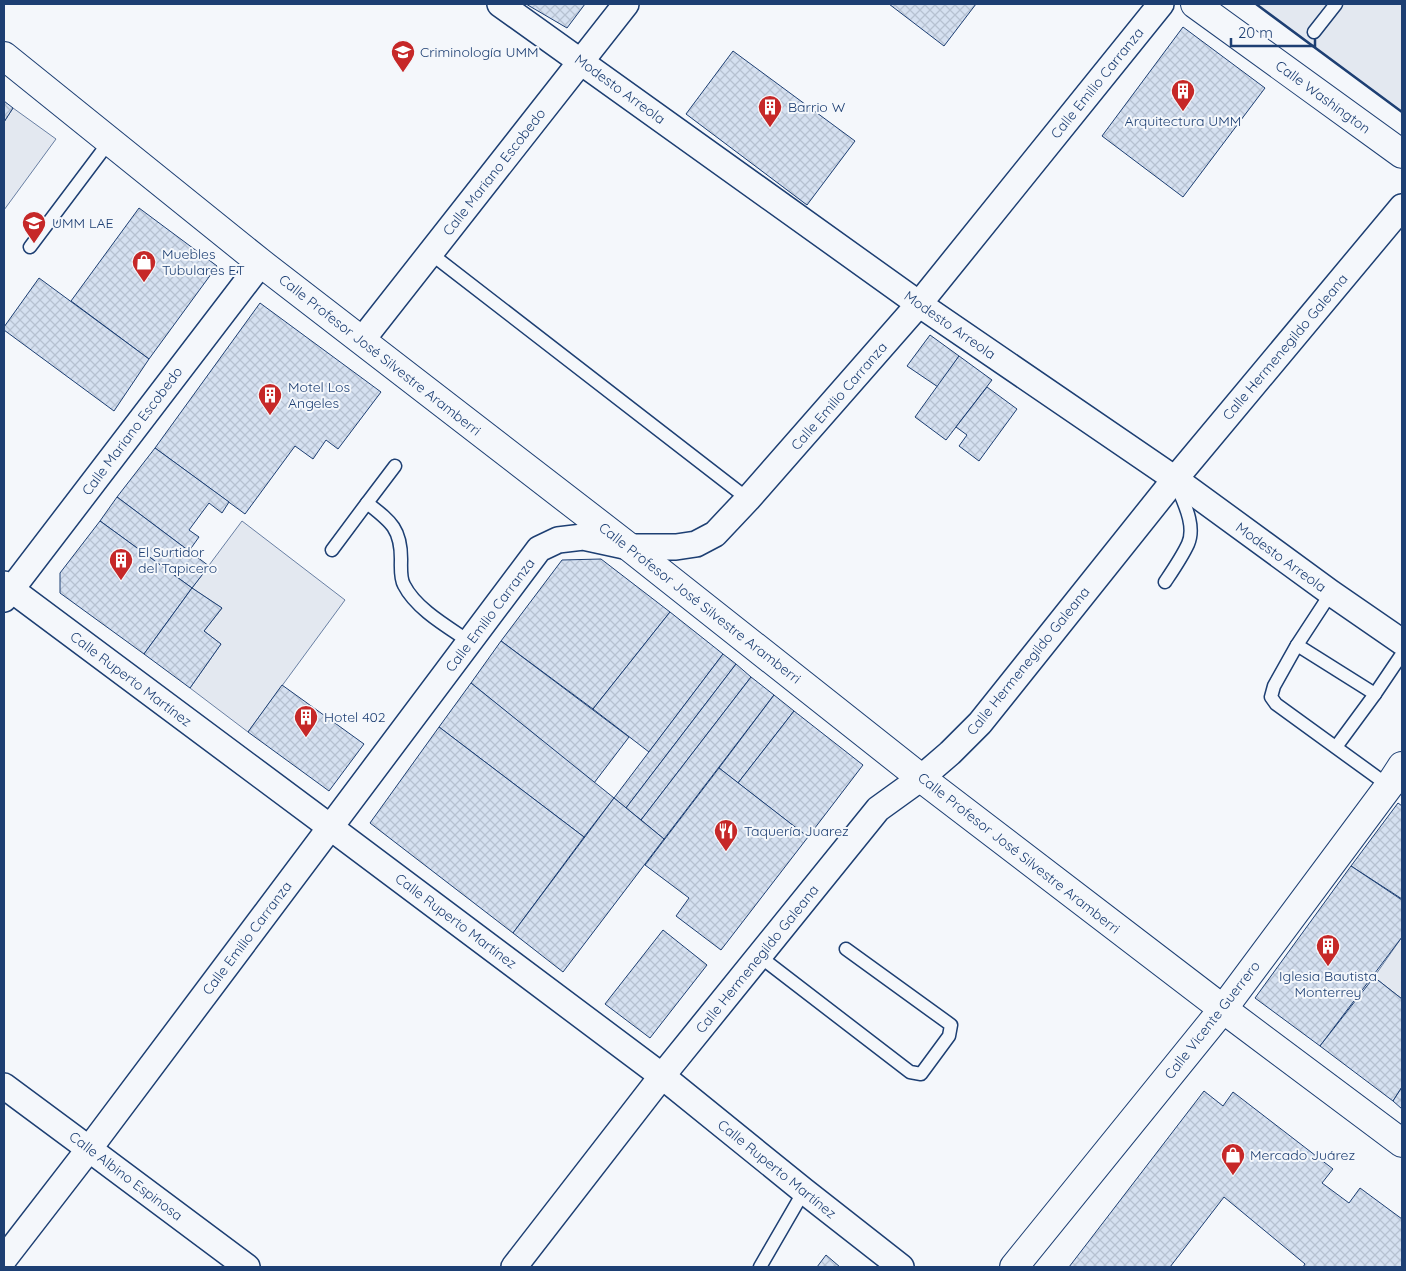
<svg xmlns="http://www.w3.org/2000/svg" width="1406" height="1271" font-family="Quicksand,sans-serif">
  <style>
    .parking { fill: #e3e8f0; stroke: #687fa3 }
    .building { fill: url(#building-cross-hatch); stroke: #1d3f73 }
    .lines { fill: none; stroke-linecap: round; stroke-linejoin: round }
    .lane-casing { stroke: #1d3f73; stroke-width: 15 }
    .street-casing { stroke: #1d3f73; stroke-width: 28 }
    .secondary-casing { stroke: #1d3f73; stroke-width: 30 }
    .lane { stroke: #f4f7fb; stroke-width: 12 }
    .street { stroke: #f4f7fb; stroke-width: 25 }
    .secondary { stroke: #f4f7fb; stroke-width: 28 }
    .wall { stroke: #1d3f73; stroke-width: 2.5 }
    .labels { text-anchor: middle; stroke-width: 4; stroke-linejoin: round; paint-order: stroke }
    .poi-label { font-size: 14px; fill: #1d3f73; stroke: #f4f7fb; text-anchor: start }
    .street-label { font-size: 14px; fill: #1d3f73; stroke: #f4f7fb }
  </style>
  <defs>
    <pattern id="building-cross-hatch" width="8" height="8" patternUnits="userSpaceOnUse" patternTransform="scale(1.25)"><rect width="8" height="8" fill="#d5e0f0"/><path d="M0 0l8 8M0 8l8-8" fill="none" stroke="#b6c1d1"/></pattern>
  </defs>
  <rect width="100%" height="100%" fill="#f4f7fb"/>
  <!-- parking -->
  <g class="parking">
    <polygon points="1256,4 1402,4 1402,112"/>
    <polygon points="13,108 56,139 4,210 4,122"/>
    <polygon points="242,521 345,600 248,732 190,688 221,644 204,631 222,608 192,588"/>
    <polygon points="1402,937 1402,999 1374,977"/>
  </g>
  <!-- building -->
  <g class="building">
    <polygon points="526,4 585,4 567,28"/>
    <polygon points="889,4 976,4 944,46"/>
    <polygon points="1183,27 1265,88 1183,197 1102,136"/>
    <polygon points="733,51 855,141 807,205 686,114"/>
    <polygon points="4,101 13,108 4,122"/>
    <polygon points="139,208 217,266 149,359 71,301"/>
    <polygon points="39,278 149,359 114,411 4,330 4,327"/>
    <polygon points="260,303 381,392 338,449 326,440 313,459 295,446 245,514 155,448"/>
    <polygon points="930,335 959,356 938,387 907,366"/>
    <polygon points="959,356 992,380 946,440 915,417"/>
    <polygon points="987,387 1017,409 979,461 959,446 967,435 956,427"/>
    <polygon points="155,448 229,502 222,513 209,503 189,530 199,537 189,551 117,497"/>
    <polygon points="117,497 209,566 192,588 100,521"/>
    <polygon points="100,521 192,588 144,654 60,593 60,573"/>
    <polygon points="601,559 670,612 593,709 501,641 562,560"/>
    <polygon points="192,588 222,608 204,631 221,644 190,688 144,654"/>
    <polygon points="670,612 723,654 649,752 593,709"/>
    <polygon points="501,641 629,737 594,783 471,683"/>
    <polygon points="723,654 736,664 626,808 614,798"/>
    <polygon points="736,664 751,677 641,820 626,808"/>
    <polygon points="751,677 774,695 664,839 641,820"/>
    <polygon points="471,683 614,798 584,837 439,727"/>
    <polygon points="282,685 364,744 329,791 248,732"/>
    <polygon points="774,695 794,711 738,783 719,768"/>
    <polygon points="794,711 863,765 808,837 738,783"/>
    <polygon points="439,727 584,837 513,933 370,823"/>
    <polygon points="719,768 808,837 721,950 676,916 689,898 645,865"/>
    <polygon points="614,798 664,839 563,972 513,933"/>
    <polygon points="1398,803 1402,806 1402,899 1351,866"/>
    <polygon points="1351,866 1402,900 1402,937 1320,1046 1255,998"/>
    <polygon points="663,930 707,965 650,1038 605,1004"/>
    <polygon points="1374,977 1402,999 1402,1087 1393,1101 1320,1046"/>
    <polygon points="1402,1087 1402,1109 1393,1101"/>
    <polygon points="1204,1091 1223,1106 1233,1092 1333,1169 1322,1183 1349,1203 1360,1188 1402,1219 1402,1267 1303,1267 1305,1264 1224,1197 1170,1267 1069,1267"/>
    <polygon points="826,1255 840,1267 817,1267"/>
  </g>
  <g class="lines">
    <!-- lane casing -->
    <g class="lane-casing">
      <g id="lane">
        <polyline points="1314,32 1336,4"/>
        <polyline points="30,247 109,142"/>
        <polyline points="430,253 748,499"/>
        <polyline points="367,503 395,466"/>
        <path d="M332 550 367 503C390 521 401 528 401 559 401 567 400 578 404 585 416 609 448 627 470 642"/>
        <path d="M1165 582C1173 570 1182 557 1188 544 1196 526 1184 503 1177 486"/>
        <polyline points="1331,593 1297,645 1274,686 1271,697 1276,704 1389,786"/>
        <polyline points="1297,645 1375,694"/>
        <polyline points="1336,747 1375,694 1402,654"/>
        <polyline points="759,956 910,1072 921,1074 949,1036 951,1025 846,949"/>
        <polyline points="760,1267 804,1191"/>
      </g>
    </g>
    <!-- street casing -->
    <g class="street-casing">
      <g id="street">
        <polyline points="500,4 919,304 1175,479 1331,593 1402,642"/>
        <polyline points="362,340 626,4"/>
        <polyline points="4,584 330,827 662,1076 804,1191 901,1267"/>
        <polyline points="4,599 261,263"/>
        <polyline points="4,1086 89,1149 247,1267"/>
        <polyline points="4,1259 89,1149 539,549 558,540 583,537 629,547 676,547 696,544 715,534 748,499 919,304 1161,4"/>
        <polyline points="514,1267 662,1076 878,809 921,778 950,753 980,723 1175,479 1402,207"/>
      </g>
    </g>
    <!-- secondary casing -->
    <g class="secondary-casing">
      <g id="secondary">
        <polyline points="1195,4 1402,154"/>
        <polyline points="4,56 261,263 629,547 921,778 1223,1009 1402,1143"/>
        <polyline points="1014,1267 1223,1009 1389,786 1402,766"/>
      </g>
    </g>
    <!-- lane -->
    <use href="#lane" class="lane"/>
    <!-- street -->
    <use href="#street" class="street"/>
    <!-- secondary -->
    <use href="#secondary" class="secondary"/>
    <!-- wall -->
    <polyline class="wall" points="1256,4 1402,112"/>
  </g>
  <!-- icons -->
  <defs>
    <g id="university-pin" transform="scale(1.25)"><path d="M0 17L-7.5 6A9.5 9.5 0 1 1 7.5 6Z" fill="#c62828" stroke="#f4f7fb"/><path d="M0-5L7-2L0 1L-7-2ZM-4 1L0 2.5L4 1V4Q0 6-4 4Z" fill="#fff"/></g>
    <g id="building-pin" transform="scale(1.25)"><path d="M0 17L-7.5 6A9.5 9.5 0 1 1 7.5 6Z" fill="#c62828" stroke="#f4f7fb"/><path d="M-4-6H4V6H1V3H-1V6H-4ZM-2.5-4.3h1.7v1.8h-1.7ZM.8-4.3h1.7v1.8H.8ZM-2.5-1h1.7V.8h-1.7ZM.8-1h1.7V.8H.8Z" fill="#fff"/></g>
    <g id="shop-pin" transform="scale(1.25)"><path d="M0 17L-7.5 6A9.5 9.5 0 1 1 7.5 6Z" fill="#c62828" stroke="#f4f7fb"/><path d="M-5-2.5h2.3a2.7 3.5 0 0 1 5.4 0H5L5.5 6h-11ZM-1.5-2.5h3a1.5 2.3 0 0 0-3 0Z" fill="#fff"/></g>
    <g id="restaurant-pin" transform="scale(1.25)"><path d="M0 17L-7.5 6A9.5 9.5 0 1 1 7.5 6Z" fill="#c62828" stroke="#f4f7fb"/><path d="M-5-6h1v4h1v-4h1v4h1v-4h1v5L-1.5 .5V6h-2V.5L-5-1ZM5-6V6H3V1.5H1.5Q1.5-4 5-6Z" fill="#fff"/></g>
  </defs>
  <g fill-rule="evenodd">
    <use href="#university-pin" x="403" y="52"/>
    <use href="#building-pin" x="1183" y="91"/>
    <use href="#building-pin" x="770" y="107"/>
    <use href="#university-pin" x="34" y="223"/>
    <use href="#shop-pin" x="144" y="262"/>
    <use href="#building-pin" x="270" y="395"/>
    <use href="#building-pin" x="121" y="560"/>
    <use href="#building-pin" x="306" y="717"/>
    <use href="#restaurant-pin" x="726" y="831"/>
    <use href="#building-pin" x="1328" y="946"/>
    <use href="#shop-pin" x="1233" y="1155"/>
  </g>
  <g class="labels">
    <!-- poi labels -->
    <g class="poi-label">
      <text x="420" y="57">Criminología UMM</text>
      <text x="788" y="112">Barrio W</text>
      <text x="1183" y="126" text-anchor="middle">Arquitectura UMM</text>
      <text x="52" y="228">UMM LAE</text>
      <text x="162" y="259">Muebles<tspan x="162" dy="16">Tubulares ET</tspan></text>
      <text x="288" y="392">Motel Los<tspan x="288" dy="16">Angeles</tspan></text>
      <text x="138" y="557">El Surtidor<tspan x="138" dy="16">del Tapicero</tspan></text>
      <text x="324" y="722">Hotel 402</text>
      <text x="744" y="836">Taquería Juarez</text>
      <text x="1328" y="981" text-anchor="middle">Iglesia Bautista<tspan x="1328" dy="16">Monterrey</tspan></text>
      <text x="1250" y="1160">Mercado Juárez</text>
    </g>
    <!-- street labels -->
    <g class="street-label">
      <text transform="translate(1097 83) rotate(-51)" y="5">Calle Emilio Carranza</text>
      <text transform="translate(620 89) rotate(36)" y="5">Modesto Arreola</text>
      <text transform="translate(1323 97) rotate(36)" y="5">Calle Washington</text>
      <text transform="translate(494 172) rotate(-52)" y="5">Calle Mariano Escobedo</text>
      <text transform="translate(950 325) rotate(35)" y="5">Modesto Arreola</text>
      <text transform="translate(1285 347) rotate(-50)" y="5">Calle Hermenegildo Galeana</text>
      <text transform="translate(380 355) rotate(38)" y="5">Calle Profesor José Silvestre Aramberri</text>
      <text transform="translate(839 396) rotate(-49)" y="5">Calle Emilio Carranza</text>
      <text transform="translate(132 431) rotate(-53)" y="5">Calle Mariano Escobedo</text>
      <text transform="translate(1281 557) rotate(36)" y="5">Modesto Arreola</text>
      <text transform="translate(700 603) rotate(38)" y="5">Calle Profesor José Silvestre Aramberri</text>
      <text transform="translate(490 615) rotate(-53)" y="5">Calle Emilio Carranza</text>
      <text transform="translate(1028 661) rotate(-51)" y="5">Calle Hermenegildo Galeana</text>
      <text transform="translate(131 679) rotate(37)" y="5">Calle Ruperto Martínez</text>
      <text transform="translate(1019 853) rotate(38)" y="5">Calle Profesor José Silvestre Aramberri</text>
      <text transform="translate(456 921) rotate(37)" y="5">Calle Ruperto Martínez</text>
      <text transform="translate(247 938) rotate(-53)" y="5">Calle Emilio Carranza</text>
      <text transform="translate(757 959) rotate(-51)" y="5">Calle Hermenegildo Galeana</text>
      <text transform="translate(1212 1020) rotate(-52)" y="5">Calle Vicente Guerrero</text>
      <text transform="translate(777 1169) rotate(39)" y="5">Calle Ruperto Martínez</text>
      <text transform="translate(126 1176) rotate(37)" y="5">Calle Albino Espinosa</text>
    </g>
  </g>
  <!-- border -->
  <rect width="1406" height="1271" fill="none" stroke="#1d3f73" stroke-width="10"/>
  <!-- scale -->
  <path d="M1231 38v8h84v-8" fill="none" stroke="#1d3f73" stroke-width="2.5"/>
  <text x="1238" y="38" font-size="15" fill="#1d3f73" stroke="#f4f7fb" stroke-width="4" paint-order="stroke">20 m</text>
</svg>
